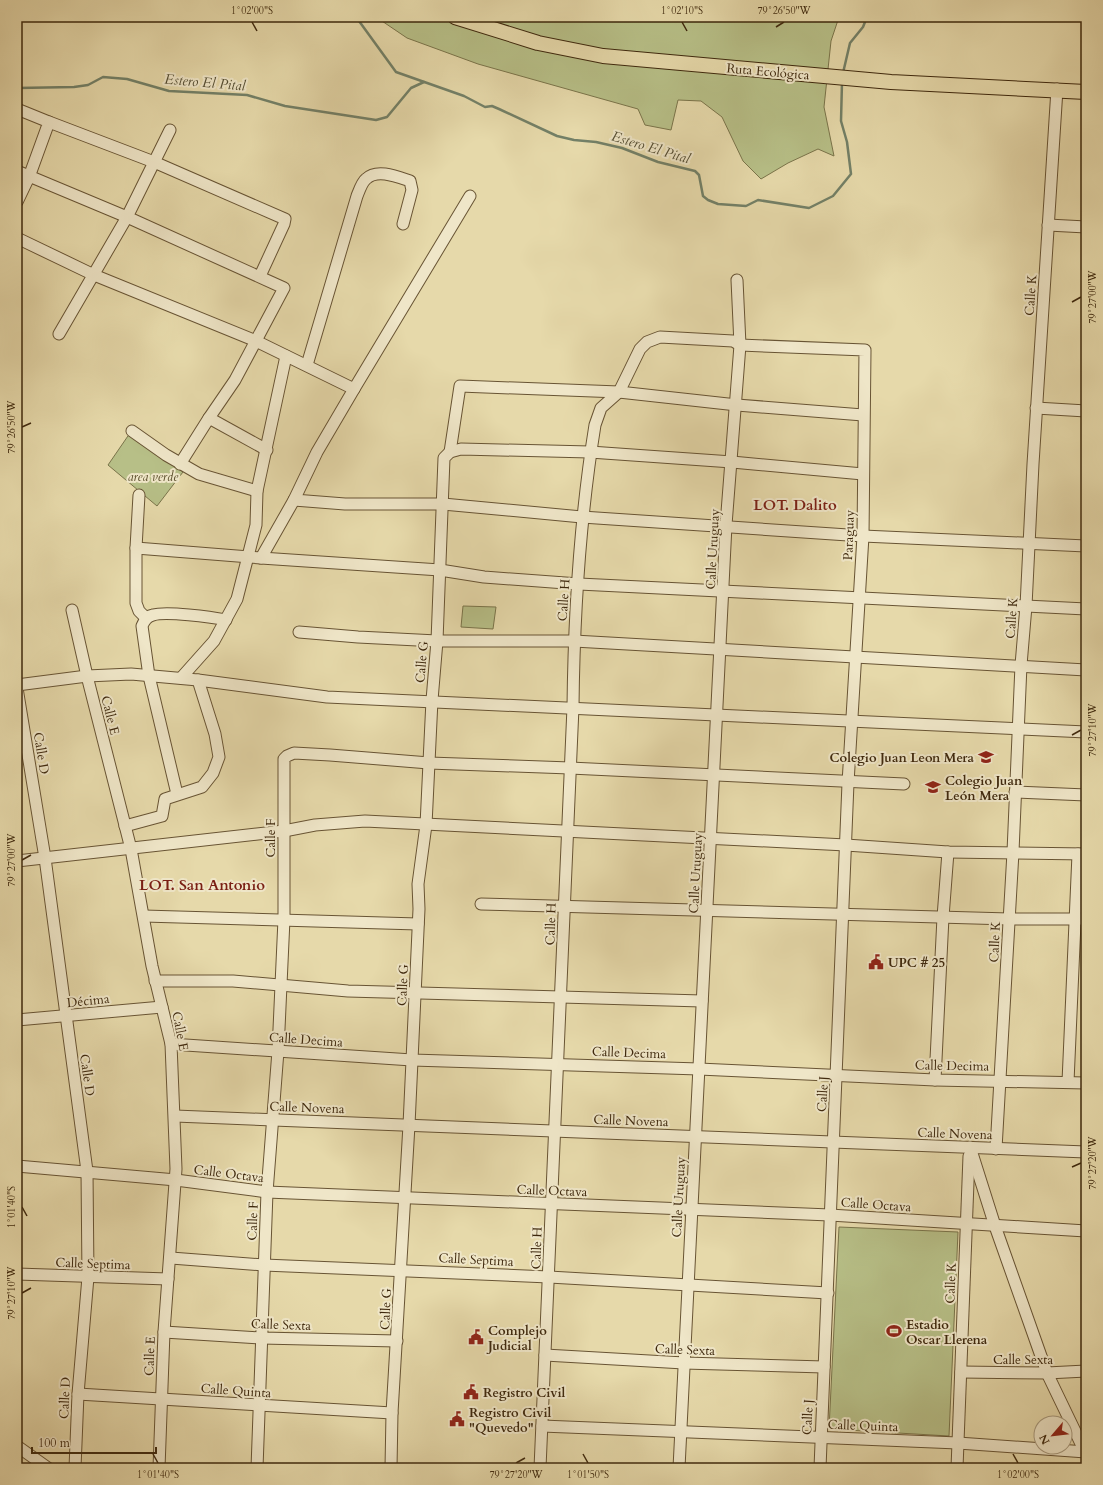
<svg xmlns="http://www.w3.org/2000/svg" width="1103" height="1485" font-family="Cardo,serif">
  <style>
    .green { fill: #b7bf87; stroke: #7a744a }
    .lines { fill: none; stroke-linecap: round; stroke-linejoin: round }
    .stream { stroke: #738067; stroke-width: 2.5 }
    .minor-casing { stroke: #685434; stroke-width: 13 }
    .major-casing { stroke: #3e280d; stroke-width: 16 }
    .minor { stroke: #efe6c8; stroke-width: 11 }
    .major { stroke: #e6d9aa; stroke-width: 14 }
    .ticks { fill: none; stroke: #3e280d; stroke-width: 1.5 }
    .labels { text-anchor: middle; stroke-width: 4; stroke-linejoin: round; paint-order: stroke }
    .street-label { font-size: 13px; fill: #3e280d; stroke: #efe6c8 }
    .park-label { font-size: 13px; font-style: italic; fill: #5c4e2c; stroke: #efe6c8 }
    .poi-label { font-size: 13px; font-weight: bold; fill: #3e280d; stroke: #efe6c8; text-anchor: start }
    .water-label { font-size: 14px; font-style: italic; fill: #544d32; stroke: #efe6c8 }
    .quarter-label { font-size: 15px; font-weight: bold; fill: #7a1f14; stroke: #efe6c8 }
    .neatline { fill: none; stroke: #3e280d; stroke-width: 1.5 }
    .ticks-label { font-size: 10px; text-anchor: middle; fill: #3e280d }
  </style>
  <rect width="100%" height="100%" fill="#e6d9aa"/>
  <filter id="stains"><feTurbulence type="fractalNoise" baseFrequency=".005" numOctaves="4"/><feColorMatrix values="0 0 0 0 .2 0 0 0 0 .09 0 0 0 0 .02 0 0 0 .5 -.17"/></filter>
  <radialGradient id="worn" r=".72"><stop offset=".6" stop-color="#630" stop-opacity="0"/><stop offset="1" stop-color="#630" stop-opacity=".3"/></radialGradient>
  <!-- green -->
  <g class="green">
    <polygon points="376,17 839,17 831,41 824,107 834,156 818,149 788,163 761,179 743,161 722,117 701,101 678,100 671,130 645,125 638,109 478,64 407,38"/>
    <polygon points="130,433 183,472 157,506 108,465"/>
    <polygon points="463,606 496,607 493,629 461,627"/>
    <polygon points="839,1227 958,1232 949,1436 829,1429"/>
  </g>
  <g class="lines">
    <!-- stream -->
    <g class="stream">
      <polyline points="347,17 359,21 396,72 464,96 485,107 492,106 499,109 557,136 574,140 596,142 622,148 658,162 695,171 699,175 703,196 708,200 718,204 746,206 758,200 809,208 833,196 851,174 847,142 841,121 842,82"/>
      <polyline points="843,73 850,43 863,27 867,17"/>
      <polyline points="17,88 74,87 88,85 103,77 127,79 169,91 247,95 285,106 376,120 387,117 411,88 424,82"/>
    </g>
    <!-- minor casing -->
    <g class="minor-casing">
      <g id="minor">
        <polyline points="17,109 49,122 29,177 17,202"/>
        <polyline points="49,122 154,162 285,219 284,224 260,276"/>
        <polyline points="170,130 127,217 284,288 235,380 209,418 267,450"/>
        <polyline points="17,171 127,217 59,334"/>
        <polyline points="1048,225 1086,227"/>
        <polyline points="17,238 94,275 256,341 354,389 470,196"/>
        <path d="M307 365 357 196C359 191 362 182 366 179 377 168 398 177 410 181L412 190 403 224"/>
        <polyline points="1036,408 1086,411"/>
        <polyline points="132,431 166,455 199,474 257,491"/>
        <polyline points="450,452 460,386 619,392 737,405 863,415"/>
        <polyline points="180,464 209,418"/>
        <polyline points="139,495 136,548 136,603 139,611 146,618"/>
        <polyline points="294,500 345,504 443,504 582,517 863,536 1086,546"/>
        <polyline points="136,548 261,558 440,570 484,577 579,584 1086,609"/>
        <polyline points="261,558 294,500 317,452 354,389"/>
        <polyline points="72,610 87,676 131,849 152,966 171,1044 176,1169 164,1332 159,1468"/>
        <polyline points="299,632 358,637 437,641 574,641 1086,670"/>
        <polyline points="181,678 214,641 237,599 256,525 257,491 286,356"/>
        <polyline points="17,685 87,676 131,674 198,680 327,697 1086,732"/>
        <polyline points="17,688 45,858 87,1171 88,1277 78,1394 75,1468"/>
        <polyline points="1015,792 1086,795"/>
        <path d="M177 794 149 676 142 626C144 621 147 616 153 615 166 611 211 617 226 620"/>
        <polyline points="125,826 162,816 165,799 202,787 213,773 219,757 215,734 198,680"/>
        <polyline points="17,861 284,831 315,825 365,821 846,845 948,852 1086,854"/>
        <polyline points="481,904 1009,919 1086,919"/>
        <polyline points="144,916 418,924"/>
        <polyline points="155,981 233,981 348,991 702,1001"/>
        <polyline points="17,1020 162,1007"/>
        <polyline points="171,1044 412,1060 699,1069 935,1080 1086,1083"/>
        <polyline points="935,1080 943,917 948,852"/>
        <polyline points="1068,1082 1078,854"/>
        <polyline points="175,1116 1086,1152"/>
        <polyline points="970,1147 995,1226 1047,1373 1085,1452"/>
        <polyline points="996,1149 1013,852 1021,665 1026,606 1033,464 1057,89"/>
        <polyline points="17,1166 176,1180 267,1192 830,1215 1086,1231"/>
        <polyline points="171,1258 264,1265 549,1277 828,1293"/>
        <polyline points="17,1274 168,1279"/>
        <polyline points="164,1332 261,1338 397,1341"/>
        <polyline points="545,1355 684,1363 824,1367"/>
        <polyline points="961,1372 1047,1373 1086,1371"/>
        <polyline points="78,1394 392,1413"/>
        <polyline points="542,1426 958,1443 1086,1452"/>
        <polyline points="17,1446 48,1468"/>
        <polyline points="257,1468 267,1192 278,1051 284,919 284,759 287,756 294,753 330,755 429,763 570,768 904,784"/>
        <polyline points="391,1468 392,1413 409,1125 419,909 418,884 426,825 432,700 437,641 444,458 450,452 461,449 590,452 732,462 863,474"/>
        <path d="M540 1468 573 707C574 613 580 518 595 425L601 408 619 392 640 349 647 342 660 337 733 341 740 345 865 350 863 536 848 783 820 1468"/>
        <polyline points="679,1468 726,525 740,345 737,280"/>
        <polyline points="957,1468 969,1156"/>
      </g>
    </g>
    <!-- major casing -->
    <g class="major-casing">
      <polyline id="major" points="455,17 538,43 603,56 891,82 1086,92"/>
    </g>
    <!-- minor -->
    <use href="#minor" class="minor"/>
    <!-- major -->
    <use href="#major" class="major"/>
  </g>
  <!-- ticks -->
  <path class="ticks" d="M252 22 257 31M682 22 687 31M776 27 784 22M1072 302 1081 297M22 427 31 423M1072 735 1081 730M22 860 31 855M1072 1167 1081 1163M22 1207 27 1216M22 1293 31 1288M153 1454 158 1463M583 1454 588 1463M1013 1454 1018 1463M516 1463 525 1458"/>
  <!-- icons -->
  <defs>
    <g id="school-bare" transform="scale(1.2)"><path d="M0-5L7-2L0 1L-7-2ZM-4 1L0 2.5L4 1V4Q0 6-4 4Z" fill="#8f2418" stroke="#efe6c8" stroke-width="2.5" paint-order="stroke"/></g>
    <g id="university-bare" transform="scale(1.2)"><path d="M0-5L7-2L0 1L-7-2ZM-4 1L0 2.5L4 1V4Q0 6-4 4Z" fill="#8f2418" stroke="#efe6c8" stroke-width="2.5" paint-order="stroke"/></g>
    <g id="civic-bare" transform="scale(1.2)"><path d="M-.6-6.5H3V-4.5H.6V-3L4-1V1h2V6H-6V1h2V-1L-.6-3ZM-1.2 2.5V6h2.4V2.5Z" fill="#8f2418" stroke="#efe6c8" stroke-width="2.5" paint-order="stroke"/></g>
    <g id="stadium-bare" transform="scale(1.2)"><path d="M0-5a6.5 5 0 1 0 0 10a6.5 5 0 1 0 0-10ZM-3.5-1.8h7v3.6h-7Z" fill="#8f2418" stroke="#efe6c8" stroke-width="2.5" paint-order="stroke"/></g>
  </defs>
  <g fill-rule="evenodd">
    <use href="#school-bare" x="986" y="757"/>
    <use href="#university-bare" x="933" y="787"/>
    <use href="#civic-bare" x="876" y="962"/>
    <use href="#stadium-bare" x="894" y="1331"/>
    <use href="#civic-bare" x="476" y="1337"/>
    <use href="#civic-bare" x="471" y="1392"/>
    <use href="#civic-bare" x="457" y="1419"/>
  </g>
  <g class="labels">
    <!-- street labels -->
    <g class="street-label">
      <text transform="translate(768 71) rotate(5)" y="5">Ruta Ecológica</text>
      <text transform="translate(1030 295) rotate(-86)" y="5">Calle K</text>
      <text transform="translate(848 535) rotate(-88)" y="5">Paraguay</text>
      <text transform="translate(712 549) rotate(-87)" y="5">Calle Uruguay</text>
      <text transform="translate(563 600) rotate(-86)" y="5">Calle H</text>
      <text transform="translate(1011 618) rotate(-86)" y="5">Calle K</text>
      <text transform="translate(421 662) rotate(-85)" y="5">Calle G</text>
      <text transform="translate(111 715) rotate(76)" y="5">Calle E</text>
      <text transform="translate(42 753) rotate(81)" y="5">Calle D</text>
      <text transform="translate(270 838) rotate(-90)" y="5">Calle F</text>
      <text transform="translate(695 873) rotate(-87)" y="5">Calle Uruguay</text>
      <text transform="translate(550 924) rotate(-88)" y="5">Calle H</text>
      <text transform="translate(994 942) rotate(-87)" y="5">Calle K</text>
      <text transform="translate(402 985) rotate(-87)" y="5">Calle G</text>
      <text transform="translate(88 1000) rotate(-6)" y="5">Décima</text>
      <text transform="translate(181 1031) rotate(79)" y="5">Calle E</text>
      <text transform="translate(306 1039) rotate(4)" y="5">Calle Decima</text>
      <text transform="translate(629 1052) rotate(2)" y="5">Calle Decima</text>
      <text transform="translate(952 1065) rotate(1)" y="5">Calle Decima</text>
      <text transform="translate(88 1075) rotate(82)" y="5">Calle D</text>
      <text transform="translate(822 1094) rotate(-86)" y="5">Calle J</text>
      <text transform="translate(307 1107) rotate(2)" y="5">Calle Novena</text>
      <text transform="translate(631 1120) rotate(2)" y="5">Calle Novena</text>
      <text transform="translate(955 1133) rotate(2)" y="5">Calle Novena</text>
      <text transform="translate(229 1173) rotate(7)" y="5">Calle Octava</text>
      <text transform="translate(552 1190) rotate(2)" y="5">Calle Octava</text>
      <text transform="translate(678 1197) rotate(-87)" y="5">Calle Uruguay</text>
      <text transform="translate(876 1204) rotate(4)" y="5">Calle Octava</text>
      <text transform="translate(252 1221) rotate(-88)" y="5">Calle F</text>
      <text transform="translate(536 1248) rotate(-88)" y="5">Calle H</text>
      <text transform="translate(476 1259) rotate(3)" y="5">Calle Septima</text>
      <text transform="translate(93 1263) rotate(2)" y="5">Calle Septima</text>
      <text transform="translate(950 1283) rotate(-88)" y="5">Calle K</text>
      <text transform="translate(385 1309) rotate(-87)" y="5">Calle G</text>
      <text transform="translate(281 1324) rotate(2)" y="5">Calle Sexta</text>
      <text transform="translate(685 1349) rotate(2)" y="5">Calle Sexta</text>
      <text transform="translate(149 1356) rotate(-88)" y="5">Calle E</text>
      <text x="1023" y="1364">Calle Sexta</text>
      <text transform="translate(236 1390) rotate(4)" y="5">Calle Quinta</text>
      <text transform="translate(64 1398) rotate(-87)" y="5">Calle D</text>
      <text transform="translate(807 1417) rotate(-87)" y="5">Calle J</text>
      <text transform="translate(863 1425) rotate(2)" y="5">Calle Quinta</text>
    </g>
    <!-- park labels -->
    <g class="park-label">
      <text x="153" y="481">area verde</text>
    </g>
    <!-- poi labels -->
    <g class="poi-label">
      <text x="974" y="762" text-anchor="end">Colegio Juan Leon Mera</text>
      <text x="945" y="785">Colegio Juan<tspan x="945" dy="15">León Mera</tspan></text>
      <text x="888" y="967">UPC # 25</text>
      <text x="906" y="1329">Estadio<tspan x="906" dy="15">Oscar Llerena</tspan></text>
      <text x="488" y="1335">Complejo<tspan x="488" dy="15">Judicial</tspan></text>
      <text x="483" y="1397">Registro Civil</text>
      <text x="469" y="1417">Registro Civil<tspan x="469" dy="15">"Quevedo"</tspan></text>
    </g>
    <!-- water labels -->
    <g class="water-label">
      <text transform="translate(205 82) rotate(5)" y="5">Estero El Pital</text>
      <text transform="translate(651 147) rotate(17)" y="5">Estero El Pital</text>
    </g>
    <!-- quarter labels -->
    <g class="quarter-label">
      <text x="795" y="510">LOT. Dalito</text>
      <text x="202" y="890">LOT. San Antonio</text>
    </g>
  </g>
  <!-- margin -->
  <rect width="1103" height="1485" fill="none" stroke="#e6d9aa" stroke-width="44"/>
  <!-- north arrow -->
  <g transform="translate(1053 1435) rotate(242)"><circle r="19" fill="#efe6c8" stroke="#a89a7d"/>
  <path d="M0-3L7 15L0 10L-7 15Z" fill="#8f2418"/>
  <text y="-6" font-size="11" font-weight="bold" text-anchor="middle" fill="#3e280d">N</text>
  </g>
  <!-- scale -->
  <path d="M32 1447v6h124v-6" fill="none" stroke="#3e280d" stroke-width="2"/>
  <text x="38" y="1447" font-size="12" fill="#3e280d" stroke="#efe6c8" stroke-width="3" paint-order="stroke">100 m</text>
  <rect x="22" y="22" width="1059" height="1441" class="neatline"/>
  <g class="ticks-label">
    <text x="252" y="14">1°02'00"S</text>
    <text x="682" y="14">1°02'10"S</text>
    <text x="784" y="14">79°26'50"W</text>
    <text transform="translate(1092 297) rotate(-90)" y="4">79°27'00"W</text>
    <text transform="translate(11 427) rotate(-90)" y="4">79°26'50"W</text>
    <text transform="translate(1092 730) rotate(-90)" y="4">79°27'10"W</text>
    <text transform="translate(11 860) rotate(-90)" y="4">79°27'00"W</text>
    <text transform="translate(1092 1163) rotate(-90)" y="4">79°27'20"W</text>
    <text transform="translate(11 1207) rotate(-90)" y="4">1°01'40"S</text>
    <text transform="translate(11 1293) rotate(-90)" y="4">79°27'10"W</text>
    <text x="158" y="1478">1°01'40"S</text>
    <text x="516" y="1478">79°27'20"W</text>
    <text x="588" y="1478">1°01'50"S</text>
    <text x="1018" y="1478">1°02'00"S</text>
  </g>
  <rect width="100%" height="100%" filter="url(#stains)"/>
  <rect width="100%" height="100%" fill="url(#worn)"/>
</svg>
